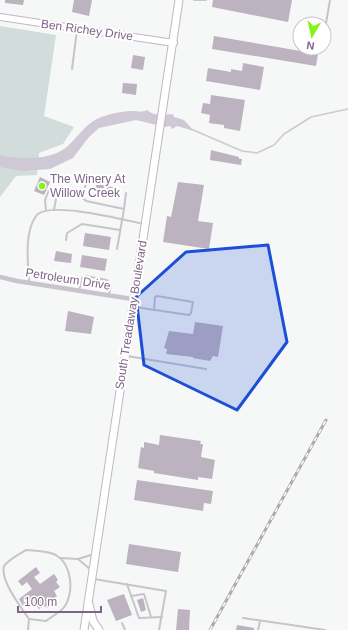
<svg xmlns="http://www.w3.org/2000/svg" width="348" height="630" font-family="Helvetica,sans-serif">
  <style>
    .green { fill: #d1dcdb }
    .water { fill: #cfc8d5 }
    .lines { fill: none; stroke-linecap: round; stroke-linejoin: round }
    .stream { stroke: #cfc8d5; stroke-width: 1.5 }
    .building { fill: #bcb2c0 }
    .secondary-casing { stroke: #bfb7c2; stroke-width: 8 }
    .primary-casing { stroke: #bfb8c1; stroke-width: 9 }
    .lane { stroke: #c9c3cc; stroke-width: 2 }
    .street { stroke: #c9c3cc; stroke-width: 4.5 }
    .secondary { stroke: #fff; stroke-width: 6 }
    .primary { stroke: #fff; stroke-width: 7 }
    .rail-casing { stroke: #b0a7b4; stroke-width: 3 }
    .rail { stroke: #fff; stroke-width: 1.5; stroke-dasharray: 4.5; stroke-linecap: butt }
    .marked { fill: #1d4ed8; fill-opacity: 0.2; stroke: #1d4ed8; stroke-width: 3; stroke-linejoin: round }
    .poi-dot { fill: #84f41a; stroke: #fff; stroke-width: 1.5 }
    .labels { text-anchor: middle; stroke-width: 4; stroke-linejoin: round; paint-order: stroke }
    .street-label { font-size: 12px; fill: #7f6489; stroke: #fff }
    .poi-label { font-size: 12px; fill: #7f6489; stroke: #fff; text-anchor: start }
  </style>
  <rect width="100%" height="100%" fill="#f5f8f6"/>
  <!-- green -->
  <polygon class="green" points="0,26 56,35 44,116 74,127 63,144 39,153 37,175 16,176 0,197"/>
  <!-- water -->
  <path class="water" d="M147 110C153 116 165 115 173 114L174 117 184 120 194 131 177 126 172 129 170 126 165 127 136 120 113 125 99 128 89 137 73 158 50 169 22 171 0 167V155C20 160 54 161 70 144 79 135 87 123 99 118 109 114 123 111 132 111 138 111 142 113 147 110Z"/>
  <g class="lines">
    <!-- stream -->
    <polyline class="stream" points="191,129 242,151 257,153 274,145 284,134 311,117 348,109"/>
  </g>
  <!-- building -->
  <g class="building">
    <polygon points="5,0 24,0 23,5 5,3"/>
    <polygon points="74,0 92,0 89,16 72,12"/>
    <polygon points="213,0 292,0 288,22 212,7"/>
    <polygon points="214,36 318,54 316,66 212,49"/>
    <polygon points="133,55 145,57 143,70 131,68"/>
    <polygon points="243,63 264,67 260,90 206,81 208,68 231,72 231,69 242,71"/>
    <polygon points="123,83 137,84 136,95 122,93"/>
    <polygon points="211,95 245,100 240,131 224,128 224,125 209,123 210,115 201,113 203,103 210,104"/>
    <polygon points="211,150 239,157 239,159 242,159 241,165 210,160"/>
    <polygon points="99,175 110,178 108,186 120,189 118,199 94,193"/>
    <polygon points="40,177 50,182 44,195 34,191"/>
    <polygon points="178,182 204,185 198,221 213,223 209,249 163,242 167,216 171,217"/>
    <polygon points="85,233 111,237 109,250 83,246"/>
    <polygon points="56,251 72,254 71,263 54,261"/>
    <polygon points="82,255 107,259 105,271 80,267"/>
    <polygon points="68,311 94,317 91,334 65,331"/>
    <polygon points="195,322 223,326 218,357 213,356 210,361 193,358 193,357 166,354 167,349 164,348 169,331 193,334"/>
    <polygon points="160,435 201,441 200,444 203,444 201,457 215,460 212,479 198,477 198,480 154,473 154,471 138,468 141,447 144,448 144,442 159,445"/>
    <polygon points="137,480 213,491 211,504 204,503 203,511 134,500"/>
    <polygon points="129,544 181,552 178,572 126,564"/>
    <polygon points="36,567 40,573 34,577 40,584 54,574 58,580 56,582 60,587 54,591 57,596 52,600 53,604 48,608 44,606 39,609 35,604 33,606 29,601 23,606 19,599 32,589 27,582 22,586 18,581"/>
    <polygon points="124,594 132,615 116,621 107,600"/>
    <polygon points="143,598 146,610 141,612 137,600"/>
    <polygon points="178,609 190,610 189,630 176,630"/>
    <polygon points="237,625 254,628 254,630 236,630"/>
  </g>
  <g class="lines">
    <!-- secondary casing -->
    <g class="secondary-casing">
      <polyline id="secondary" points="0,17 174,43"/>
    </g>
    <!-- primary casing -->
    <g class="primary-casing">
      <g id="primary">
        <polyline points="89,604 93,621 99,630"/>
        <polyline points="84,630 179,0"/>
      </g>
    </g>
    <!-- lane -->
    <g class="lane">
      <polyline points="194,0 206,0"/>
      <polyline points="325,29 330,0"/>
      <polyline points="72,69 77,30"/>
      <polyline points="86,182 83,198 86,201 124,209 117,249"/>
      <polyline points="124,209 126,193"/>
      <polyline points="46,210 45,200 49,190 57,193 54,210"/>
      <polyline points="66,240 67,233 82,224 120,230"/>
      <path d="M29 282C28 262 24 233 36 216 47 200 125 220 144 224"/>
      <polyline points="79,291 82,278 85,276 107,280 111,285 109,294"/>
      <polyline points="135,307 189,315 191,313 193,302 157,296 155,297 154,310"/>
      <polyline points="127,356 206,369"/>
      <polyline points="61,558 78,559"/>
      <polyline points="91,570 78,559 94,554"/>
      <polyline points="94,579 166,591 159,630"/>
      <polyline points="127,584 139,618 162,617"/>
      <polyline points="131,596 144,594 151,617"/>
      <polyline points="243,618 325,630"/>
      <polyline points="122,623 125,630"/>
      <path d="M28 630 29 619C21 607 0 581 4 566 8 560 19 554 26 550 35 551 48 551 56 555 72 565 74 591 65 606 61 612 51 617 46 621L29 619"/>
      <polyline points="258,630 260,621"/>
    </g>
    <!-- street -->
    <polyline class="street" points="0,277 17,281 132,299"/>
    <!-- secondary -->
    <use href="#secondary" class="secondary"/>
    <!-- primary -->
    <use href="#primary" class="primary"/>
    <!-- rail casing -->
    <g class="rail-casing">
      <polyline id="rail" points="210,630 326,420"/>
    </g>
    <!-- rail -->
    <use href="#rail" class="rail"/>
  </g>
  <!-- marked area -->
  <path class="marked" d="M268 245 287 342 237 410 144 365 136 297 186 252Z"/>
  <!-- markers -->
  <circle class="poi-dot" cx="42" cy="186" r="4"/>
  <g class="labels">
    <!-- street labels -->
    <g class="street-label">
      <text transform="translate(87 30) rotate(8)" y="4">Ben Richey Drive</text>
      <text transform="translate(68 279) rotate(9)" y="4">Petroleum Drive</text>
      <text transform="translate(131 315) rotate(-81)" y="4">South Treadaway Boulevard</text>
    </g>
    <!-- poi labels -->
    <g class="poi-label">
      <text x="50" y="183">The Winery At<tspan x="50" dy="14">Willow Creek</tspan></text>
    </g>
  </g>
  <!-- north arrow -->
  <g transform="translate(312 36) rotate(189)"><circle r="19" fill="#ffffff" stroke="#ccc1d0"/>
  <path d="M0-3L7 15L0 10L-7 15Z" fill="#84f41a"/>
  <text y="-6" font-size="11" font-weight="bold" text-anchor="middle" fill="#7f6489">N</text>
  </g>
  <!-- scale -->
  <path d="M18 606v6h83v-6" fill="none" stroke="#7f6489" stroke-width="2"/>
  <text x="24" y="606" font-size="12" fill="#7f6489" stroke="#ffffff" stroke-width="3" paint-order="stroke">100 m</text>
</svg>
